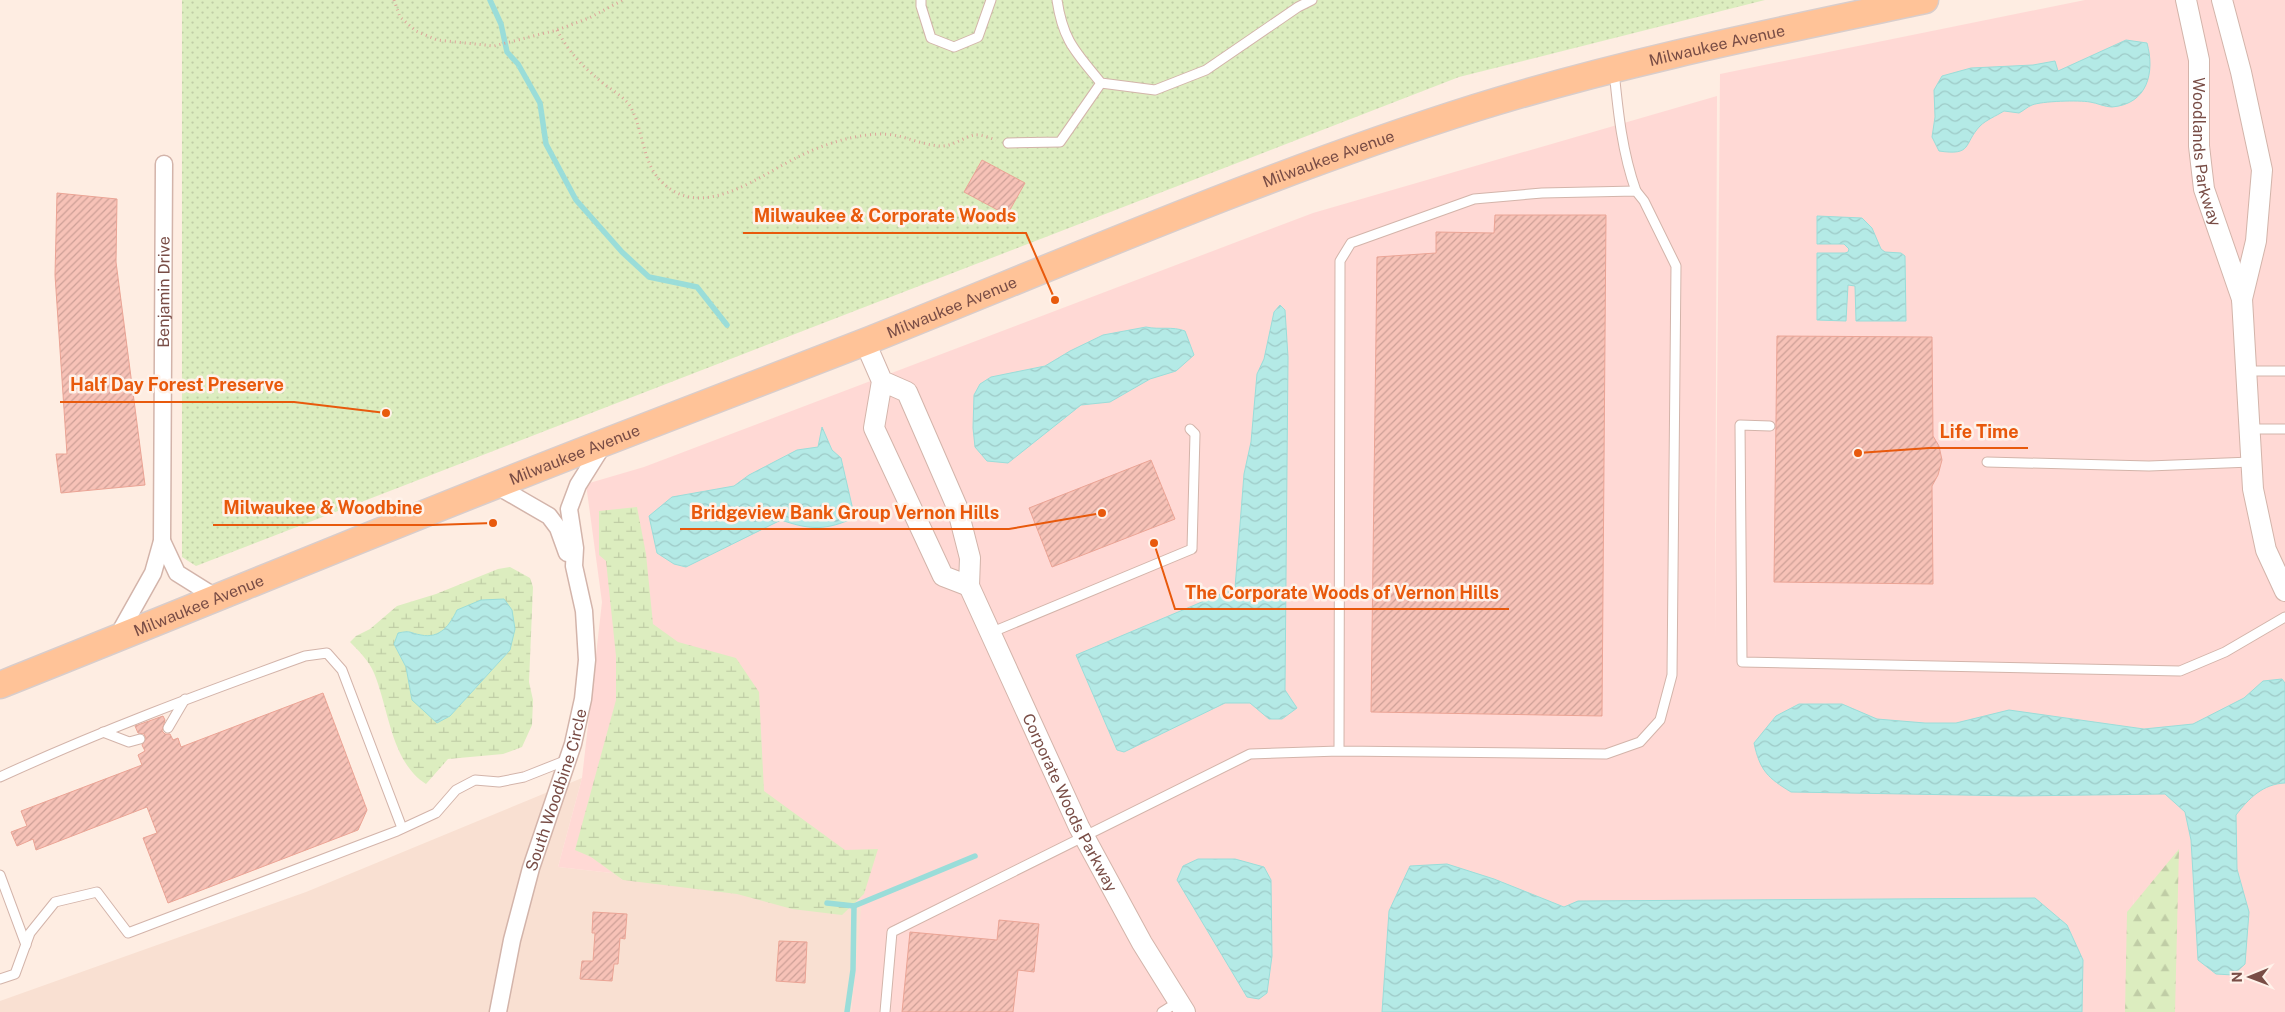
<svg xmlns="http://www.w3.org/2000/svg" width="2285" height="1012" font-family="'Public Sans',sans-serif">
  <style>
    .residential { fill: #f9e0d2 }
    .commercial { fill: #ffd9d5 }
    .forest { fill: url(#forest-firs) }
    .wetland { fill: url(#wetland-marsh); fill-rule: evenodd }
    .park { fill: url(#park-dots) }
    .water { fill: url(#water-waves); stroke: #9addd9 }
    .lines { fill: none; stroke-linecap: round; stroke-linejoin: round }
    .stream { stroke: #9addd9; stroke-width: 5.5 }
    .building { fill: url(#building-hatch); stroke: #eba495 }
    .service-casing { stroke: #d3b4aa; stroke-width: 11 }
    .minor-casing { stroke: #d3b4aa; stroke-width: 19 }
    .tertiary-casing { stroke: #d3b4aa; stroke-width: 22 }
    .primary-casing { stroke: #d9cdcb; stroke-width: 29 }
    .path { stroke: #dca59a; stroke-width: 3; stroke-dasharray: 1 4; stroke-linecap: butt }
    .service { stroke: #fff; stroke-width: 9 }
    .minor { stroke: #fff; stroke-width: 16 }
    .tertiary { stroke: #fff; stroke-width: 20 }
    .primary { stroke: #ffc398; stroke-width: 26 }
    .labels { text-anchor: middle; stroke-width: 5; stroke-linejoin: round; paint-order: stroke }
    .street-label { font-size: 16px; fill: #794d46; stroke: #fff2ea }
    .leader { fill: none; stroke: #e8590c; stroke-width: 2 }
    .callout-dot { fill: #e8590c; stroke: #fff2ea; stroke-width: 2 }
    .callout-label { font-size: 18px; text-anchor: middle; font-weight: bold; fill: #e8590c; stroke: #fff2ea; stroke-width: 5; stroke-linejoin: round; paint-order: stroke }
  </style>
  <defs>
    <pattern id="forest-firs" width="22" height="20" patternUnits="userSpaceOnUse" patternTransform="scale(1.25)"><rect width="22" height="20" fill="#dcedbf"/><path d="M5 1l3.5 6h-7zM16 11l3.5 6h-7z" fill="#c0cda6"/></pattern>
    <pattern id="wetland-marsh" width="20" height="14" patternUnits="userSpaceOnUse" patternTransform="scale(1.25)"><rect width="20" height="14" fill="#dcedbf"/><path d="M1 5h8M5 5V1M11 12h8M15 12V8" fill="none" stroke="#c0cda6"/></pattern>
    <pattern id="park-dots" width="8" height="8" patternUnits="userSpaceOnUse" patternTransform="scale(1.25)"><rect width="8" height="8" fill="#dcedbf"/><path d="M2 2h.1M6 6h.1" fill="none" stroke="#c0cda6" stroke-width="1.8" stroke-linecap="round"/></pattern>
    <pattern id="water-waves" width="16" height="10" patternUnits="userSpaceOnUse" patternTransform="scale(1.25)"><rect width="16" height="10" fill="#b4eae6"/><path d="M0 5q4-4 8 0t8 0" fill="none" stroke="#9ecac7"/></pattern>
    <pattern id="building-hatch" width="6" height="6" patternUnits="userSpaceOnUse" patternTransform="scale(1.25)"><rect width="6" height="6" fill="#f7c2b7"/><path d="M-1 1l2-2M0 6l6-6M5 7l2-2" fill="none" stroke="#cda097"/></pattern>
  </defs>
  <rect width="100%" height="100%" fill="#feede2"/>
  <!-- residential -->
  <polygon class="residential" points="582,778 558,867 863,901 851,1012 0,1012 0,1001 306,892"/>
  <!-- commercial -->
  <polygon class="commercial" points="2085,0 2285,0 2285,1012 2132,1012 2134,894 2129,1012 851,1012 862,901 558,867 582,778 602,602 586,484 644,467 1313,213 1717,96 1715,639 1720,74"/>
  <!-- forest -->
  <polygon class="forest" points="2179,849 2175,1012 2125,1012 2127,912"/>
  <!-- wetland -->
  <g class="wetland">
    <polygon points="637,507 646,554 653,624 678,642 736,658 759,692 764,791 845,850 878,849 864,894 842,915 792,909 737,894 623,880 591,857 575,850 616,700 616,656 606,561 599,555 599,511"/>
    <path d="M510 567 530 578 533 587 529 682 533 700 532 725 522 747 503 754 448 759 426 784C391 762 389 709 374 673 369 661 359 651 350 642L356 636 370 629 397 606 436 594 498 569ZM458 610 510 650 450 716 412 700 406 667 394 644 398 633C413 630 409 633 421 635 440 639 450 625 458 610Z"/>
  </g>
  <!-- park -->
  <polygon class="park" points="182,0 1765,0 1459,77 196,566 182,557"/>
  <!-- water -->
  <g class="water">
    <path d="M2126 40 2147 43C2155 72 2148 104 2112 107 2105 107 2097 103 2090 102 2079 100 2042 101 2032 105 2027 107 2023 111 2019 113L2004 111C1996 116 1986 120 1980 126 1963 144 1973 156 1939 151L1932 137 1935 117 1934 90 1942 76 1971 68 2033 65 2055 61 2058 71Z"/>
    <polygon points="1817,216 1862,218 1872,228 1881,249 1885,252 1901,253 1905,256 1906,321 1856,321 1855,286 1848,285 1846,321 1817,320 1817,253 1845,253 1848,252 1849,249 1844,244 1817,244"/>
    <polygon points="1280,305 1285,310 1288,357 1285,690 1297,708 1282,719 1269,719 1250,703 1225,703 1124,752 1117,750 1076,655 1235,588 1244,474 1251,442 1257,374 1264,359 1274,312"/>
    <path d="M1146 327C1160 330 1172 326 1185 331L1194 355 1176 371 1150 379 1110 402 1081 405 1008 463 987 461 975 447 973 428 974 395 980 384 991 377 1045 366 1070 351 1103 335Z"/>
    <path d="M822 427 832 450 841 458 853 510 849 520C823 531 807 529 781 520L686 567 674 564 657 553 649 516 672 497 734 486 749 475 797 450 818 447Z"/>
    <path d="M504 599 512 610 515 629 510 650 450 716 437 723 412 700 406 667 394 644 398 633C412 630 409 633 421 635 440 639 450 625 457 610L481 600Z"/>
    <path d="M2282 679 2285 683V783C2263 784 2249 798 2236 815L2237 869 2249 912 2245 964 2233 975 2216 974 2198 960 2191 840 2185 812 2165 794 2018 796 1791 792C1768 778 1760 771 1754 743L1776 716 1799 704H1842L1877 719 1925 723H1956L2009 710 2144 729 2193 724 2244 698 2263 681Z"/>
    <polygon points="1198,859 1235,859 1264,867 1271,880 1272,956 1267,993 1259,999 1247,997 1177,880 1183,866"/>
    <polygon points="1447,864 1494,879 1564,907 1578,901 2035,898 2067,925 2083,960 2082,1012 1382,1012 1389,911 1410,866"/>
  </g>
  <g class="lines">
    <!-- stream -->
    <g class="stream">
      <polyline points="490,0 501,24 507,52 518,64 540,103 546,144 576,200 622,252 649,277 697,287 727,325"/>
      <polyline points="827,903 854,906 975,856"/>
      <polyline points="847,1012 853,970 854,906"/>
    </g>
  </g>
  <!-- building -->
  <g class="building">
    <polygon points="982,160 1025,183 1007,215 964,192"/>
    <polygon points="57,193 117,199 116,262 145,485 61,493 56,454 67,454 55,275"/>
    <polygon points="1495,215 1606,215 1602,716 1371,712 1377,257 1436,253 1436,232 1494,233"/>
    <polygon points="1777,336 1932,337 1933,436 1939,446 1942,460 1938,475 1932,486 1933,584 1774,582"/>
    <polygon points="1151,460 1175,519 1052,567 1029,508"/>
    <polygon points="323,693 367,810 358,830 168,903 143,838 157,833 147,807 36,850 33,839 17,846 11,832 27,826 21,811 142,765 138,755 145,751 142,745 146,738 144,734 138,733 135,726 163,716 165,720 162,731 165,734 170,734 173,740 178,738 181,747"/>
    <polygon points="593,912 627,914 625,939 620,938 618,964 614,964 612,981 580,979 582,961 593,961 595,933 592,933"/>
    <polygon points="999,920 1039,924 1034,972 1018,970 1013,1012 902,1012 910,932 997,940"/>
    <polygon points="779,941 807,942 805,983 776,981"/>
  </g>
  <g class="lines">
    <!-- service casing -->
    <g class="service-casing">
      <g id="service">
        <polyline points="921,0 921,6 931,38 954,47 978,37 991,0"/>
        <path d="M1057 0C1063 41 1076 52 1101 83L1155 90 1206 70 1298 7 1312 0"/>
        <path d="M1614 71C1618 111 1622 152 1636 191"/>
        <polyline points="1008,143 1060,142 1101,83"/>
        <polyline points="2246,371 2285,371"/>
        <polyline points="1770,426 1740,425 1742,662 2180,671 2225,652 2285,617"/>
        <polyline points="2249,429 2285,429"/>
        <polyline points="1987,462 2149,466 2251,462"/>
        <polyline points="990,633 1192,549 1195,434 1190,429"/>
        <polyline points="168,728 185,699"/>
        <polyline points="103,732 129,742 140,739"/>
        <path d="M0 777C100 731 202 693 305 656L327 653 342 670 402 828"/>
        <polyline points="0,875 26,945"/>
        <polyline points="0,979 15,974 30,933 55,902 97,892 128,933 397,831 436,813 456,790 475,780 499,782 524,777 567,760"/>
        <polyline points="885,1012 892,932 1250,754 1339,751 1606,754 1640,742 1660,720 1672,675 1676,266 1644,201 1636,191 1542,193 1474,199 1351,243 1340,261 1339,751"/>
        <polyline points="1162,1012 1178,1002"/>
      </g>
    </g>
    <!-- minor casing -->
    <g class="minor-casing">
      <g id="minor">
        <polyline points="497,486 549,516 558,528 567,553"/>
        <polyline points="162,541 177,573 217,598"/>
        <path id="s1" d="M116 639 153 573 162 541 164 164"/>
        <path id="s2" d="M498 1012 512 940 531 868 573 744 583 699 587 660 584 611 574 566 575 548 569 509 578 485 605 442"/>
      </g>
    </g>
    <!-- tertiary casing -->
    <g class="tertiary-casing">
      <g id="tertiary">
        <path id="s3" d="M2186 0 2199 60V146L2204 189 2242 299 2253 489 2266 550 2285 591"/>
        <polyline points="2222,0 2241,72 2262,170 2256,241 2242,299"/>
        <polyline points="865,342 882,381 874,428 943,576 969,586 970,558 957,507 907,392 882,381"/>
        <path id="s4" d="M969 586 1079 827 1142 943 1185 1012"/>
      </g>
    </g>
    <!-- primary casing -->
    <g class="primary-casing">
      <g id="primary">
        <path id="s5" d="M0 685C204 604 406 519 611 440 697 406 784 374 870 340 1070 260 1269 173 1475 108 1622 62 1774 32 1925 0"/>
      </g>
    </g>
    <!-- path -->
    <g class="path">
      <polyline points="394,0 400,17 416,31 437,40 494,46 557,30 589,18 623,0"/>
      <path d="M557 30C570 54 583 67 604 84 612 90 624 97 630 106 643 128 642 160 659 179 700 225 759 175 800 156 814 149 830 143 846 139 862 135 882 132 898 136 912 139 927 146 942 146 953 146 964 137 974 135 981 134 990 138 996 140"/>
    </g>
    <!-- service -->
    <use href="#service" class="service"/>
    <!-- minor -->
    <use href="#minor" class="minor"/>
    <!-- tertiary -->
    <use href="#tertiary" class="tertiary"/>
    <!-- primary -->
    <use href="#primary" class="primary"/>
  </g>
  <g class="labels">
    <!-- street labels -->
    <g class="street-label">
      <text dy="6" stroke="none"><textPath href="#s5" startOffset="1834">Milwaukee Avenue</textPath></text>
      <text dy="6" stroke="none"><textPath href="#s3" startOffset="154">Woodlands Parkway</textPath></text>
      <text dy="6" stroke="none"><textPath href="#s5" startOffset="1429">Milwaukee Avenue</textPath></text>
      <text dy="6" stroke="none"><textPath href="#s1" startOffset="358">Benjamin Drive</textPath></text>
      <text dy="6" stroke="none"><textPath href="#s5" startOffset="1024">Milwaukee Avenue</textPath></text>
      <text dy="6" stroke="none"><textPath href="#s5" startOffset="619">Milwaukee Avenue</textPath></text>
      <text dy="6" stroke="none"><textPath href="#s5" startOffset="214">Milwaukee Avenue</textPath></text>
      <text dy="6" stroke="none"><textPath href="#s2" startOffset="230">South Woodbine Circle</textPath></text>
      <text dy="6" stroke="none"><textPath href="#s4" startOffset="239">Corporate Woods Parkway</textPath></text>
    </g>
  </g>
  <!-- callouts -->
  <path class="leader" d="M1055 300L1026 233H743M386 413L294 402H60M1858 453L1929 448H2028M493 523L433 525H213M1102 513L1009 529H680M1154 543L1175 609H1509"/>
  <g class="callout-dot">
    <circle cx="1055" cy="300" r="5"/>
    <circle cx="386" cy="413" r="5"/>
    <circle cx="1858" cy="453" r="5"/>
    <circle cx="493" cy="523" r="5"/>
    <circle cx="1102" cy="513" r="5"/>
    <circle cx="1154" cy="543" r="5"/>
  </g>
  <g class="callout-label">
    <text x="885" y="222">Milwaukee &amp; Corporate Woods</text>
    <text x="177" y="391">Half Day Forest Preserve</text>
    <text x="1979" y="438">Life Time</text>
    <text x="323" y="514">Milwaukee &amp; Woodbine</text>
    <text x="845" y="519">Bridgeview Bank Group Vernon Hills</text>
    <text x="1342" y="599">The Corporate Woods of Vernon Hills</text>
  </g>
  <!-- north arrow -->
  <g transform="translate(2250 977) rotate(269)" stroke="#fff2ea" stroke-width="4" paint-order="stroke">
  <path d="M0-4L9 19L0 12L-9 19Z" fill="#794d46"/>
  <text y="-8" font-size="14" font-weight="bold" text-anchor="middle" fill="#794d46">N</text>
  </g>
</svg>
